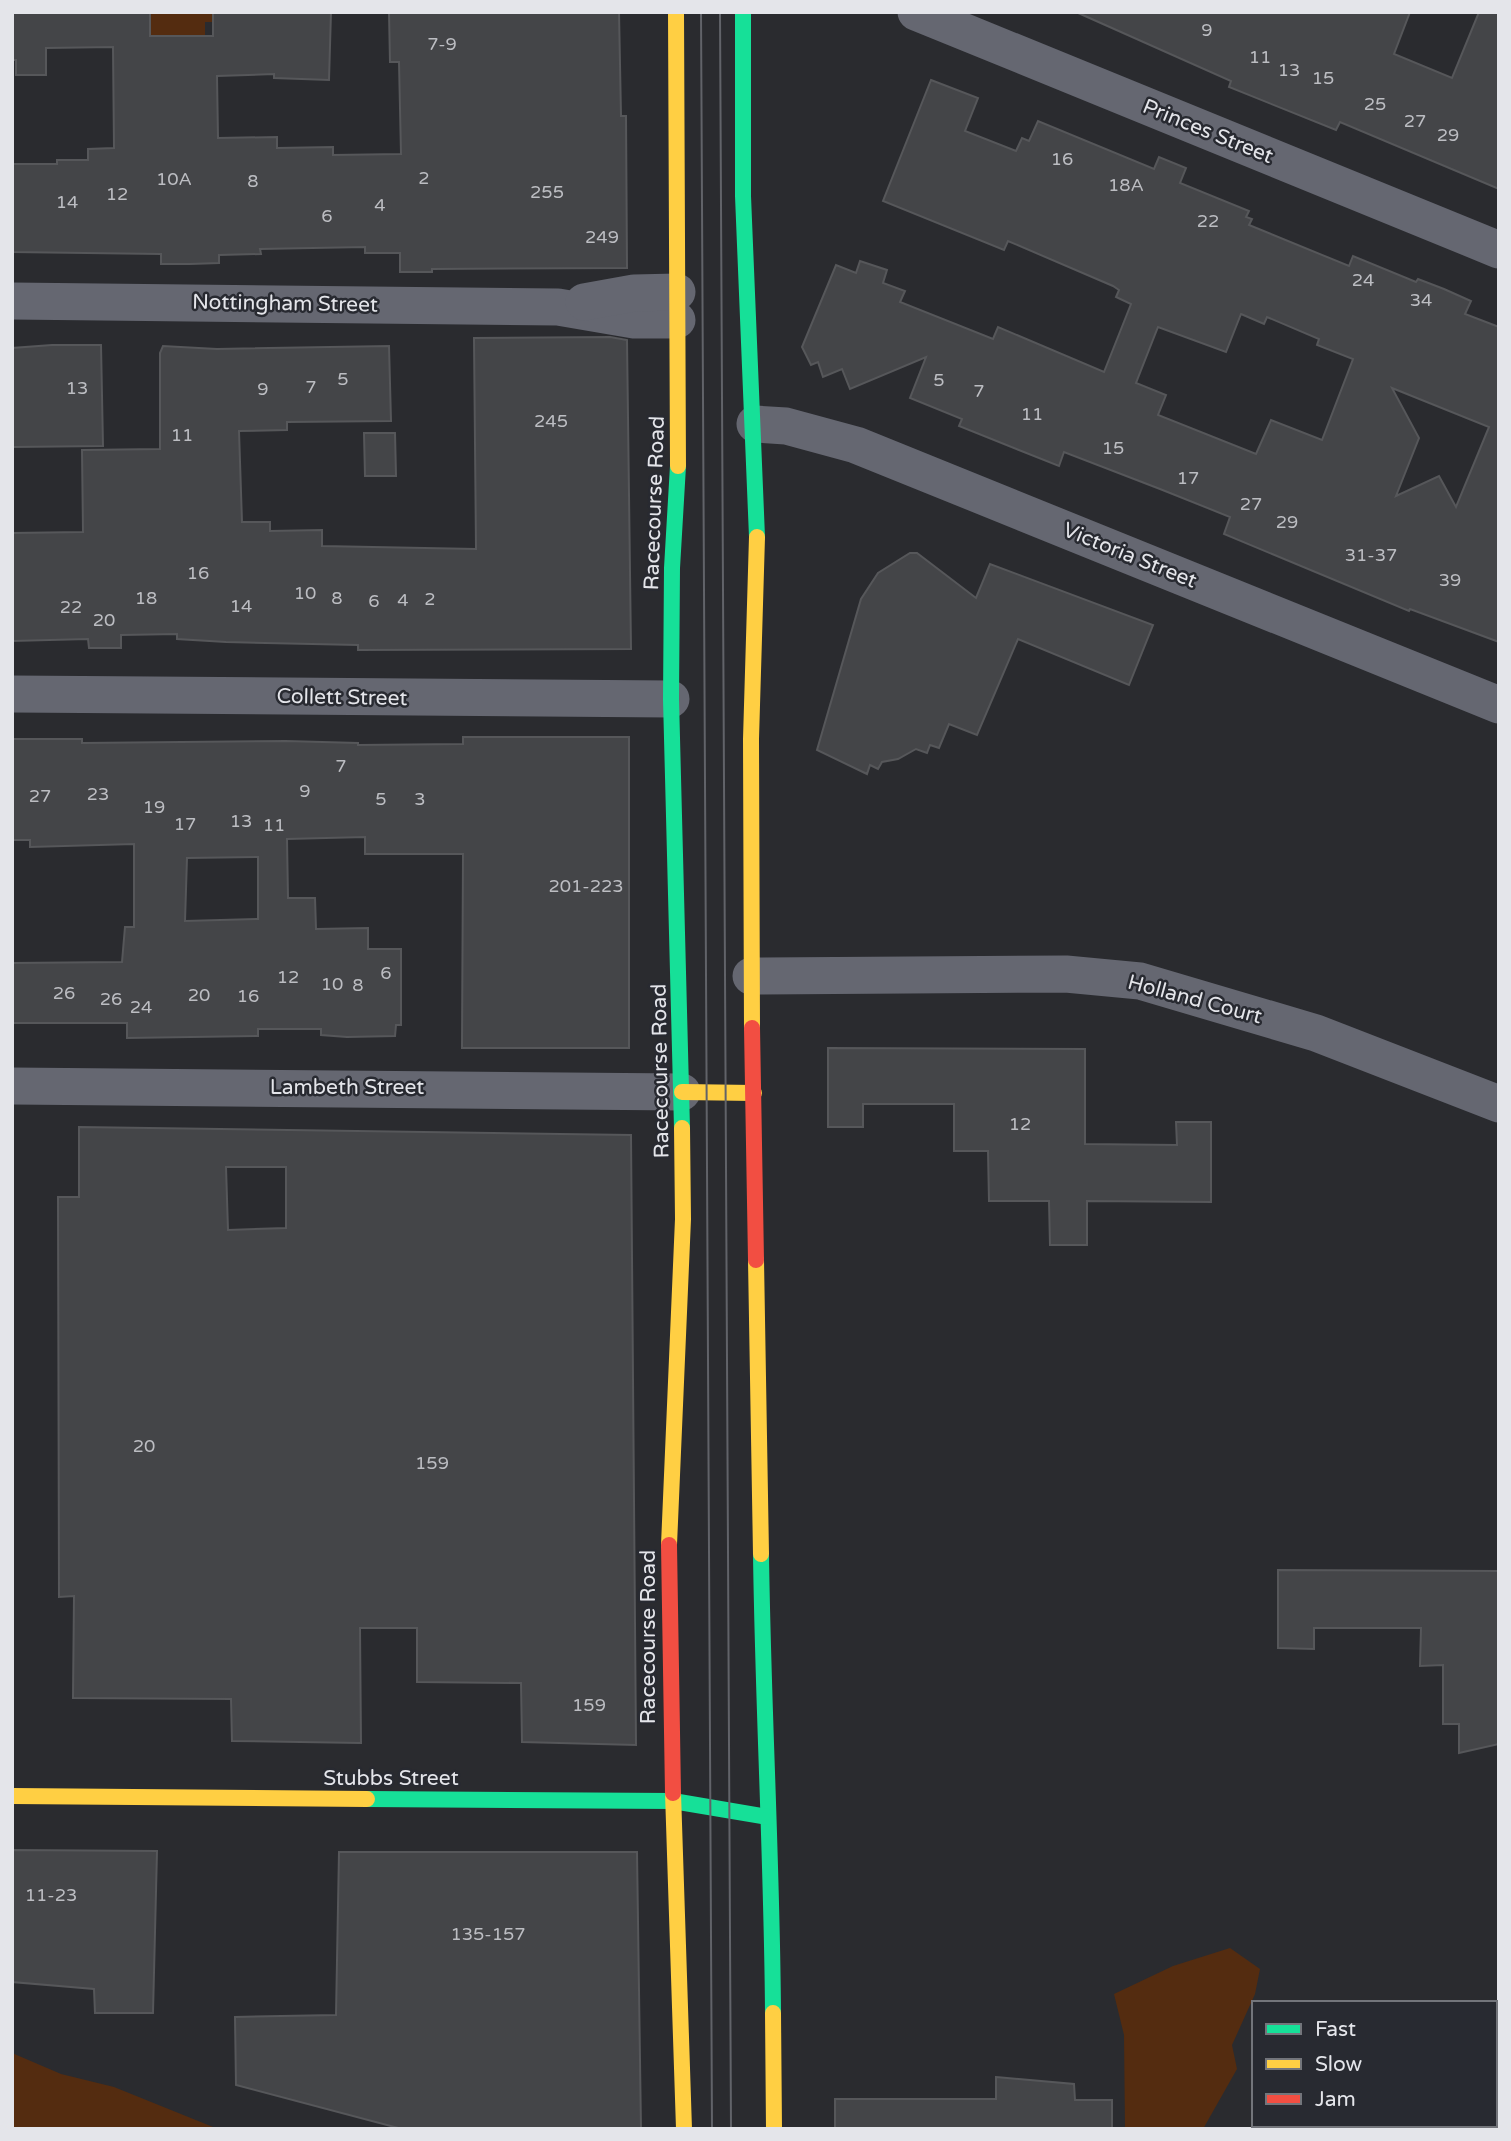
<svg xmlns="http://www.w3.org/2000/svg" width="1511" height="2141" font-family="'Varela Round',sans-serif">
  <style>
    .green { fill: #542c10 }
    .building { fill: #444548; stroke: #56575a; stroke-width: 2; fill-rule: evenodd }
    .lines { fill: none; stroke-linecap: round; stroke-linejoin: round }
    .street { stroke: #656771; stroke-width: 37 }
    .fast { stroke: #16e098; stroke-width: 16 }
    .slow { stroke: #ffcf43; stroke-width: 16 }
    .jam { stroke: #f24e42; stroke-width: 16 }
    .tram { stroke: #616369; stroke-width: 2 }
    .labels { text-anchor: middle; stroke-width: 5; stroke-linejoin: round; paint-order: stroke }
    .number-label { font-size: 18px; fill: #bcbdc2 }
    .street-label { font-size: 21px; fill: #e4e5ea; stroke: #282a31 }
  </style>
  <rect width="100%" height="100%" fill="#2a2b2f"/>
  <!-- green -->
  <g class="green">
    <polygon points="150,12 213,12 213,22 205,22 205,36 184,36 184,76 150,75"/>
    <polygon points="1230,1948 1260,1969 1255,1994 1232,2045 1237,2069 1203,2129 1125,2129 1124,2035 1114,1994 1173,1966"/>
    <polygon points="12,2053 61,2074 114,2087 218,2129 12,2129"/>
  </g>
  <!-- building -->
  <g class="building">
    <polygon points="12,12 150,12 150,36 213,36 213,12 331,12 329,80 274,78 274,74 217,76 218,138 277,137 277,148 333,147 333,155 401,154 399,62 390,62 389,12 619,12 621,116 626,116 627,268 432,269 432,272 400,272 400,253 365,253 365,247 260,249 261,254 219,255 219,263 190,264 161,264 161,254 12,252 12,164 57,164 57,160 88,160 88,149 114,148 113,47 46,48 46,75 16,75 16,60 12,60"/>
    <polygon points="1076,12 1410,12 1394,54 1452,78 1479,12 1499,12 1499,189 1340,122 1336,130 1229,87 1231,81"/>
    <path d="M931 80 978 98 965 131 1016 151 1022 138 1029 141 1038 121 1154 169 1159 157 1186 168 1180 183 1249 211 1246 217 1252 219 1249 225 1349 266 1353 256 1416 282 1418 279 1444 289 1471 301 1465 314 1499 327V642L1410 609 1409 611 1224 534 1230 517 1160 489 1064 452 1059 466 959 426 962 419 910 398 926 357 850 389 842 369 823 377 818 362 811 365 802 347 836 265 856 273 860 261 887 270 883 283 905 291 900 302 993 339 998 327 1104 372 1131 304 1116 297 1119 290 1113 286 1008 241 1004 250 883 201ZM1241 314 1264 324 1267 317 1319 339 1317 345 1353 359 1322 440 1271 420 1256 454 1158 415 1166 395 1136 383 1158 327 1226 352ZM1392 388 1489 427 1456 507 1439 476 1396 496 1419 438Z"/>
    <polygon points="610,337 627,340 631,649 358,650 358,645 226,642 177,639 177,634 121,635 121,648 89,648 88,639 12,641 12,533 83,532 82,450 160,449 160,353 163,346 217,349 389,346 391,421 287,422 287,430 239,431 242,522 270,522 270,531 322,530 322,546 476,549 474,338"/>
    <polygon points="52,345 101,345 103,446 12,447 12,348"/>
    <polygon points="364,433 395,433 396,476 365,476"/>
    <polygon points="910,553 917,553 976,598 990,564 1153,625 1129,685 1018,639 977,735 949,724 939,748 930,745 927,753 916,749 898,759 882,762 878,769 870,765 867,774 817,750 861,599 878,573"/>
    <path d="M463 737H629V1048H462L463 854H365V837L287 839 288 898H315L316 929 368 928V949H401V1025H396L395 1036 347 1037 321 1035V1029H258V1036L127 1038V1023H12V963L122 962 125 927H134V844L30 847V840H12V739H82V743L286 741 358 743V745L463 744ZM258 857V919L185 921 187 858Z"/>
    <polygon points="828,1048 1085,1049 1085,1144 1177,1145 1176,1122 1211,1122 1211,1202 1087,1201 1087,1245 1050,1245 1049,1201 989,1201 988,1151 954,1151 954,1104 863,1104 863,1127 828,1127"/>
    <path d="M79 1127 631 1135 636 1745 522 1742 521 1683 417 1682V1628H360L361 1743 232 1741 231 1699 73 1698 74 1596 59 1597 58 1197H79ZM226 1167H286V1228L228 1230Z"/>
    <polygon points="1278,1570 1499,1571 1499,1744 1459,1753 1459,1724 1443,1724 1443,1665 1420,1666 1421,1628 1314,1628 1314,1649 1278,1648"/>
    <polygon points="12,1850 157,1851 153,2013 95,2013 94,1989 12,1982"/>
    <polygon points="339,1852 637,1852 641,2129 402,2129 236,2085 235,2017 336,2015"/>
    <polygon points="996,2077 1074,2084 1075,2100 1112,2100 1112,2129 835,2129 835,2099 996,2099"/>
  </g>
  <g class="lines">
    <!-- street -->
    <g class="street">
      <polyline points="916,12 1499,250"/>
      <polyline points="12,301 558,307 634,320 677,320"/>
      <polyline points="584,302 634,293 677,292"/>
      <polyline points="755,424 786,426 856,445 1499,705"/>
      <polyline points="12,694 671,699"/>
      <polyline points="751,976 1066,974 1140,981 1316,1033 1499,1104"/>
      <polyline points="12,1086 682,1092"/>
    </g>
    <!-- fast -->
    <g class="fast">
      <polyline points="743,12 743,196 757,537"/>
      <polyline points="678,466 672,568 671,699 682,1128"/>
      <path d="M761 1554C763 1707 772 1860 773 2013"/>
      <polyline points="367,1799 673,1801"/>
      <polyline points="673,1801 768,1817"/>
    </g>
    <!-- slow -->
    <g class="slow">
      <polyline points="676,12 678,466"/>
      <polyline points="752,1028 751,739 757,537"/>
      <polyline points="682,1092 754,1093"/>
      <polyline points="756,1260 761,1554"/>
      <polyline points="669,1545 683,1219 682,1128"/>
      <polyline points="673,1793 684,2129"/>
      <polyline points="12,1796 367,1799"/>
      <polyline points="773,2013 774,2129"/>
    </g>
    <!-- jam -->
    <g class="jam">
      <polyline points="752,1028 756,1260"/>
      <polyline points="669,1545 673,1793"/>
    </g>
    <!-- tram -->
    <g class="tram">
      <polyline points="701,12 712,2129"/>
      <polyline points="720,12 731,2129"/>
    </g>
  </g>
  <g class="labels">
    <!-- number labels -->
    <g class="number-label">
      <text x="1207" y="36">9</text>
      <text x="442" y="50">7-9</text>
      <text x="1260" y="63">11</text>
      <text x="1289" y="76">13</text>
      <text x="1323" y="84">15</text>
      <text x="1375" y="110">25</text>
      <text x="1415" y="127">27</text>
      <text x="1448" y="141">29</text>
      <text x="1062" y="165">16</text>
      <text x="424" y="184">2</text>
      <text x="174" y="185">10A</text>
      <text x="253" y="187">8</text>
      <text x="1126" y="191">18A</text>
      <text x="547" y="198">255</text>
      <text x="117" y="200">12</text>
      <text x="67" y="208">14</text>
      <text x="380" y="211">4</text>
      <text x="327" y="222">6</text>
      <text x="1208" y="227">22</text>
      <text x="602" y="243">249</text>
      <text x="1363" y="286">24</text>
      <text x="1421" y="306">34</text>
      <text x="343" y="385">5</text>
      <text x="939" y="386">5</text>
      <text x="311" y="393">7</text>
      <text x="77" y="394">13</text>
      <text x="263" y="395">9</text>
      <text x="979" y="397">7</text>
      <text x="1032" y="420">11</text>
      <text x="551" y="427">245</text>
      <text x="182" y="441">11</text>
      <text x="1113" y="454">15</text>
      <text x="1188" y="484">17</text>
      <text x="1251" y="510">27</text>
      <text x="1287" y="528">29</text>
      <text x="1371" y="561">31-37</text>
      <text x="198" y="579">16</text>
      <text x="1450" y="586">39</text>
      <text x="305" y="599">10</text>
      <text x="146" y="604">18</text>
      <text x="337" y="604">8</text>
      <text x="430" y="605">2</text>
      <text x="403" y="606">4</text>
      <text x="374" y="607">6</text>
      <text x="241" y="612">14</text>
      <text x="71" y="613">22</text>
      <text x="104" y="626">20</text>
      <text x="341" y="772">7</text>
      <text x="305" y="797">9</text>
      <text x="98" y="800">23</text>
      <text x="40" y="802">27</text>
      <text x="381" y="805">5</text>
      <text x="420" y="805">3</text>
      <text x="154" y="813">19</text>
      <text x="241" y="827">13</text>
      <text x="185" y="830">17</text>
      <text x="274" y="831">11</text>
      <text x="586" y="892">201-223</text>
      <text x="386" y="979">6</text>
      <text x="288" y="983">12</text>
      <text x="332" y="990">10</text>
      <text x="358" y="991">8</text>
      <text x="64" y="999">26</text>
      <text x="199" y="1001">20</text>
      <text x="248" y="1002">16</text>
      <text x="111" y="1005">26</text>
      <text x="141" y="1013">24</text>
      <text x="1020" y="1130">12</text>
      <text x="144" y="1452">20</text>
      <text x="432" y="1469">159</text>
      <text x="589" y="1711">159</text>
      <text x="51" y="1901">11-23</text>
      <text x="488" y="1940">135-157</text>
    </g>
    <!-- street labels -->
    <g class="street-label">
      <text transform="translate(1208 131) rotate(22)" y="7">Princes Street</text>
      <text transform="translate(285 303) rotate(1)" y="7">Nottingham Street</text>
      <text transform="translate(654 503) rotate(-88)" y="7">Racecourse Road</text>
      <text transform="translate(1130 555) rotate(22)" y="7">Victoria Street</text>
      <text transform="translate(342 697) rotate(1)" y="7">Collett Street</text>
      <text transform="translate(1195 999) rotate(15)" y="7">Holland Court</text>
      <text transform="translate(660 1071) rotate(-91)" y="7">Racecourse Road</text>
      <text x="347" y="1094">Lambeth Street</text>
      <text transform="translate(648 1637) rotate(-90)" y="7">Racecourse Road</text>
      <text x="391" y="1785">Stubbs Street</text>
    </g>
  </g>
  <!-- border -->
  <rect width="1511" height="2141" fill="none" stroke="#e4e5ea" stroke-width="28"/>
  <!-- legend -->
  <rect x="1252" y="2001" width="245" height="126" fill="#282a31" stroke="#73757b" stroke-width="2"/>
  <rect x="1266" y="2024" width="35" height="10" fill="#16e098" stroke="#73757b" stroke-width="2"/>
  <text x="1315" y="2036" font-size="21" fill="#e4e5ea">Fast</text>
  <rect x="1266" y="2059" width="35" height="10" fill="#ffcf43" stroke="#73757b" stroke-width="2"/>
  <text x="1315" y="2071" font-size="21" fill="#e4e5ea">Slow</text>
  <rect x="1266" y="2094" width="35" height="10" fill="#f24e42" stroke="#73757b" stroke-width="2"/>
  <text x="1315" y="2106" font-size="21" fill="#e4e5ea">Jam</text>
</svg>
